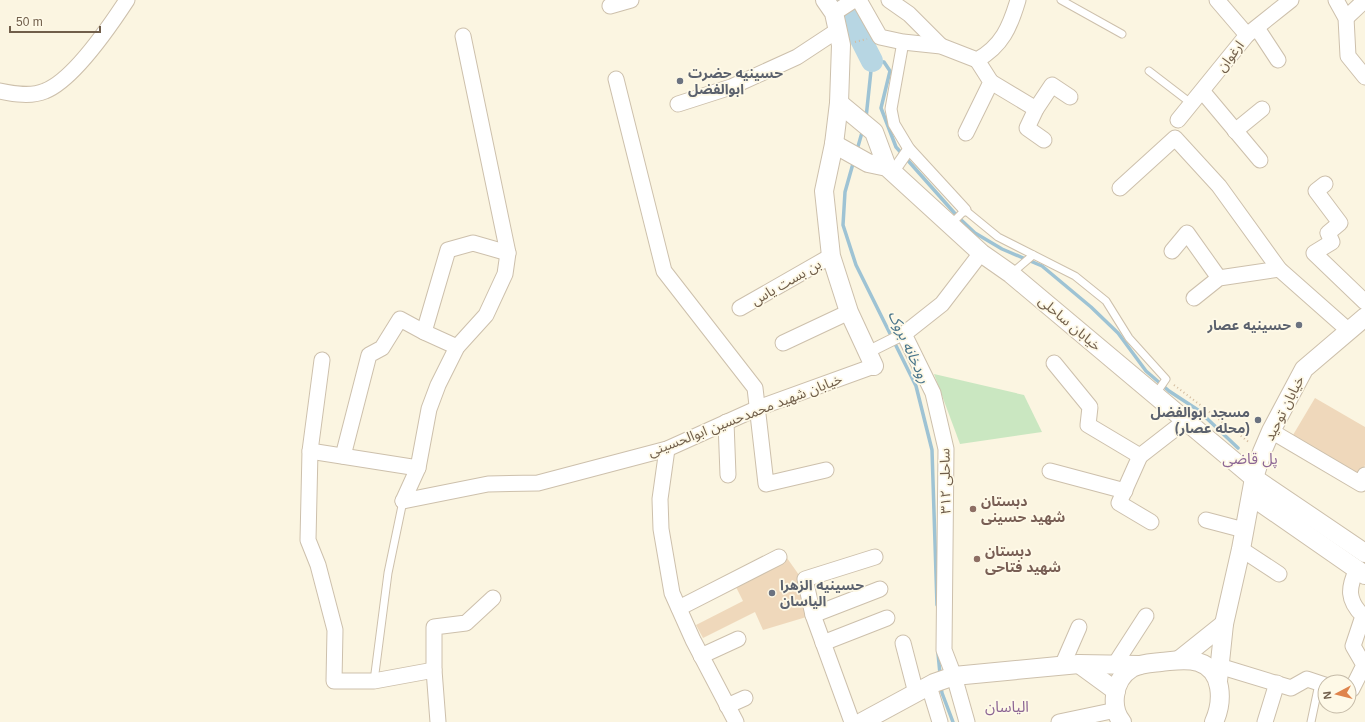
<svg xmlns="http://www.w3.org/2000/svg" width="1365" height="722" font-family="Arial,'Noto Sans Arabic',sans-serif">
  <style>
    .green { fill: #cae7c1 }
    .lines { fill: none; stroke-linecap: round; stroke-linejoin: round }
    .stream { stroke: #9ec3d4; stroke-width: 3.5 }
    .river { stroke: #b7d6e3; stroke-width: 22 }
    .building { fill: #efd8bb }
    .service-casing { stroke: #cdc0ac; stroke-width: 9 }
    .pedestrian-casing { stroke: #cdc0ac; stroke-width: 13 }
    .minor-casing { stroke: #cdc0ac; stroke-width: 17 }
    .tertiary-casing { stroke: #cdc0ac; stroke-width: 20 }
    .path { stroke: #d3bb9e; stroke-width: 2; stroke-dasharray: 1 3; stroke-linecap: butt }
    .service { stroke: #fff; stroke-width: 7 }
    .pedestrian { stroke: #fff; stroke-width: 11 }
    .minor { stroke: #fff; stroke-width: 15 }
    .tertiary { stroke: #fff; stroke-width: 18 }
    .worship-dot { fill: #6b7280; stroke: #fef9e7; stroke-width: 1.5 }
    .education-dot { fill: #8d6e63; stroke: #fef9e7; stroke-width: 1.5 }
    .labels { text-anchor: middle; stroke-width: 3.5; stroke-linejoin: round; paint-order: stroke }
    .street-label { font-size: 14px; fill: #705e4a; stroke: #fef9e7 }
    .worship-label { font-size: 14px; font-weight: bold; fill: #5b616d; stroke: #fef9e7; text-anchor: start }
    .education-label { font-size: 14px; font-weight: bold; fill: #785e54; stroke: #fef9e7; text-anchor: start }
    .water-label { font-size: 15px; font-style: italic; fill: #48748a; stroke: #fef9e7 }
    .neighbourhood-label { font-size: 15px; fill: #8c6594; stroke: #fef9e7 }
  </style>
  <rect width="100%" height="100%" fill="#fbf5e1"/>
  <!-- green -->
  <polygon class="green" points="934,374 1024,395 1042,432 960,444"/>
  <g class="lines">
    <!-- stream -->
    <g class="stream">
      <polyline points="866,118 872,61 884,62 890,71 881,108 896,147 958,217 975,233 1002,249 1042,266 1091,307 1118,333 1146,371 1169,391 1198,410 1238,448"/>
      <polyline points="857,150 863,129"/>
      <polyline points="854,160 845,192 843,225 856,265 916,386 932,450 937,605"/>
      <polyline points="938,653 940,674"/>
      <polyline points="941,687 942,693 953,722"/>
    </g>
    <!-- river -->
    <polyline class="river" points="841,0 872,61"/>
  </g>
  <!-- building -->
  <g class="building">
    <polygon points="1315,398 1365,427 1365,465 1360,475 1293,435"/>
    <polygon points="787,558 799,575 813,615 763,630 755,612 703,638 696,625 743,601 735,585"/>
  </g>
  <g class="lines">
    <!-- service casing -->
    <g class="service-casing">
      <g id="service">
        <polyline points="1061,0 1122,34"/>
        <polyline points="1149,71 1192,104"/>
        <polyline points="951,224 965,210 998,237 1075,276 1106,301 1129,338 1166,379 1155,395"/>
        <polyline points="1012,273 1033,255"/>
        <polyline points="374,681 388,573 403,501"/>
        <polyline points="1311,722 1319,684"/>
      </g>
    </g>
    <!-- pedestrian casing -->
    <g class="pedestrian-casing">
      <g id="pedestrian">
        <polyline points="903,42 891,109 894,124 909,149 965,210"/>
        <polyline points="893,172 909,149"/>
        <polyline points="868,352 904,334"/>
      </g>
    </g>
    <!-- minor casing -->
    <g class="minor-casing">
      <g id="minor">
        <path d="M859 0 880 37 903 42 941 46 977 60C1002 46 1010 27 1018 0"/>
        <polyline points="889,0 909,14 941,46"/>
        <polyline points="1217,0 1247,35"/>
        <polyline points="1336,0 1346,18 1348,56 1365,77"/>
        <polyline points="610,6 631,0"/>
        <polyline points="834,13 854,0"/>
        <polyline points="1346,18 1363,2"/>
        <polyline points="1257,28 1278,60"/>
        <polyline points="616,79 664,271 755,388 766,484 826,470"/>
        <polyline points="991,82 1036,109"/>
        <path d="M0 91C14 94 31 97 45 91 73 80 110 26 127 0"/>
        <polyline points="1203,92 1260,160"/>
        <polyline points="678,104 731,87 797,57 838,30"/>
        <polyline points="1178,120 1247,35 1291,0"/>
        <polyline points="1235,131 1262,109"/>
        <polyline points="966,133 991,82 977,60"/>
        <polyline points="1044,140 1027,128 1036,109 1052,85 1070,97"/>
        <polyline points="1325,184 1316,191 1340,223 1328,233 1332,242 1314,253 1365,302"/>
        <polyline points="1120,188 1175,138 1219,186 1279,269 1348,330"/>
        <polyline points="1172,251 1187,233 1219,278"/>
        <polyline points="1194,298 1219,278 1279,269"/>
        <polyline points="740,308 831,256"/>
        <polyline points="783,343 849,312"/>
        <polyline points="457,347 424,332 448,250 473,243 508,253"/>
        <polyline points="322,360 310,451 308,540 318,565 335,630 334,681 374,681 434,670 438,722"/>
        <polyline points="1054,363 1090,407 1088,425 1140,456 1185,421"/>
        <polyline points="726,422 728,475"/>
        <polyline points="1271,431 1361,484 1365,475"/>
        <polyline points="667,449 660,499 661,529 672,593 693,640 736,722"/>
        <polyline points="310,451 418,468"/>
        <polyline points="343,456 369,355 382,348 400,319 424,332"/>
        <polyline points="1140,456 1119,503 1151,522"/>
        <polyline points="1050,471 1125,491"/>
        <polyline points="403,501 418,468 429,409 438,385 457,347 486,315 505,274 508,253 463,36"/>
        <polyline points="403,501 488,484 538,483 667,449 758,408 874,366"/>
        <polyline points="1206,520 1244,530"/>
        <polyline points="1241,549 1279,574"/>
        <polyline points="679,608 779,557"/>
        <polyline points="813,615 880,589"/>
        <polyline points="823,643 887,618"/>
        <polyline points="903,643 916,693"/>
        <polyline points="701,656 738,639"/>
        <polyline points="1115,664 1146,616"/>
        <polyline points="1062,666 1079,627"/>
        <polyline points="1219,666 1291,688 1307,679 1325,685"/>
        <polyline points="434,670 434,627 466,623 493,598"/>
        <polyline points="929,686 940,722"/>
        <path d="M1349 689H1352L1364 665 1353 646 1363 616C1347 600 1348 588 1357 569"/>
        <polyline points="727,706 745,698"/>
        <polyline points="852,722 813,615 805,579 875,557"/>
        <polyline points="967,722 954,676 944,650 946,449 933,393 904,334 942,304 981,253"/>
        <polyline points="1059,722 1116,710"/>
        <polyline points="1265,722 1277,683"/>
      </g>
    </g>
    <!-- tertiary casing -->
    <g class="tertiary-casing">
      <g id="tertiary">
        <polyline points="825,0 834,13 841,45 839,103 834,144 824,191 831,256 849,312 874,366"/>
        <polyline points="839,103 874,132 887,167"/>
        <polyline points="834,144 868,163 887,167 981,253 1011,274 1254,478 1365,553"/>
        <polyline points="1251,496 1365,575"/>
        <polyline points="1179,660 1224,624"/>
        <polyline points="1079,664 1116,691"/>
        <polyline points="1218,681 1224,624 1241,549 1254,478 1262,452 1271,431 1304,369 1365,317"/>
        <polyline points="862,722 934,683 954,676 1079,664 1139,665"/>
        <path d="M1122 722C1116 715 1114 705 1115 696 1116 685 1122 674 1132 668 1141 663 1151 663 1161 662 1173 661 1186 658 1198 662 1224 670 1223 702 1214 722"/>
      </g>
    </g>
    <!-- path -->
    <g class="path">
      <polyline points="855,42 867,39"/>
      <polyline points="1174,385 1250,443"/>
    </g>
    <!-- service -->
    <use href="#service" class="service"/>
    <!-- pedestrian -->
    <use href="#pedestrian" class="pedestrian"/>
    <!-- minor -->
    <use href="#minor" class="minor"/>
    <!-- tertiary -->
    <use href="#tertiary" class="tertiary"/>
  </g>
  <!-- markers -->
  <g class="worship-dot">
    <circle cx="680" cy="81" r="4"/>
    <circle cx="1299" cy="325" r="4"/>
    <circle cx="1258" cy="420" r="4"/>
    <circle cx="772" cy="593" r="4"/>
  </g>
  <g class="education-dot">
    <circle cx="973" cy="509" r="4"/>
    <circle cx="977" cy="559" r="4"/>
  </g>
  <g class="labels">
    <!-- street labels -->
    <g class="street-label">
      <text transform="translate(1230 56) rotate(-52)" y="5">ارغوان</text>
      <text transform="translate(786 282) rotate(-30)" y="5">بن بست یاس</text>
      <text transform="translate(1070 323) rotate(40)" y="5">خیابان ساحلی</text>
      <text transform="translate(1284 408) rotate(-63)" y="5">خیابان توحید</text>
      <text transform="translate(745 415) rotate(-21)" y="5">خیابان شهید محمدحسین ابوالحسینی</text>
      <text transform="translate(945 481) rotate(-91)" y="5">ساحلی ۳۱۲</text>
    </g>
    <!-- worship labels -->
    <g class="worship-label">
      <text x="688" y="78">حسینیه حضرت<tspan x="688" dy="16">ابوالفضل</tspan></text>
      <text x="1291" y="330" text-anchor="end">حسینیه عصار</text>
      <text x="1250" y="417" text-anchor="end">مسجد ابوالفضل<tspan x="1250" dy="16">(محله عصار)</tspan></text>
      <text x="780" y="590">حسینیه الزهرا<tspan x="780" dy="16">الیاسان</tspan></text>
    </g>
    <!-- education labels -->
    <g class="education-label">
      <text x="981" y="506">دبستان<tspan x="981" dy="16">شهید حسینی</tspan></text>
      <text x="985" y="556">دبستان<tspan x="985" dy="16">شهید فتاحی</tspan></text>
    </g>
    <!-- water labels -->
    <g class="water-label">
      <text transform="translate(909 347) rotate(65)" y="5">رودخانه بروک</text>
    </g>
    <!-- neighbourhood labels -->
    <g class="neighbourhood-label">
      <text x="1250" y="464">پل قاضی</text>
      <text x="1007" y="712">الیاسان</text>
    </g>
  </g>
  <!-- north arrow -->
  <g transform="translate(1337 694) rotate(263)"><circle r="19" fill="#fef9e7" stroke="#c5bba8"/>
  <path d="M0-3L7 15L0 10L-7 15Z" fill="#df844c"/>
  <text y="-6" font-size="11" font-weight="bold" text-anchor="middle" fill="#705e4a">N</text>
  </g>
  <!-- scale -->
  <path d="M10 26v6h90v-6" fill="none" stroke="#705e4a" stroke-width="2"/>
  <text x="16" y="26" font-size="12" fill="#705e4a" stroke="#fef9e7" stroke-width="3" paint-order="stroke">50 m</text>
</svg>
